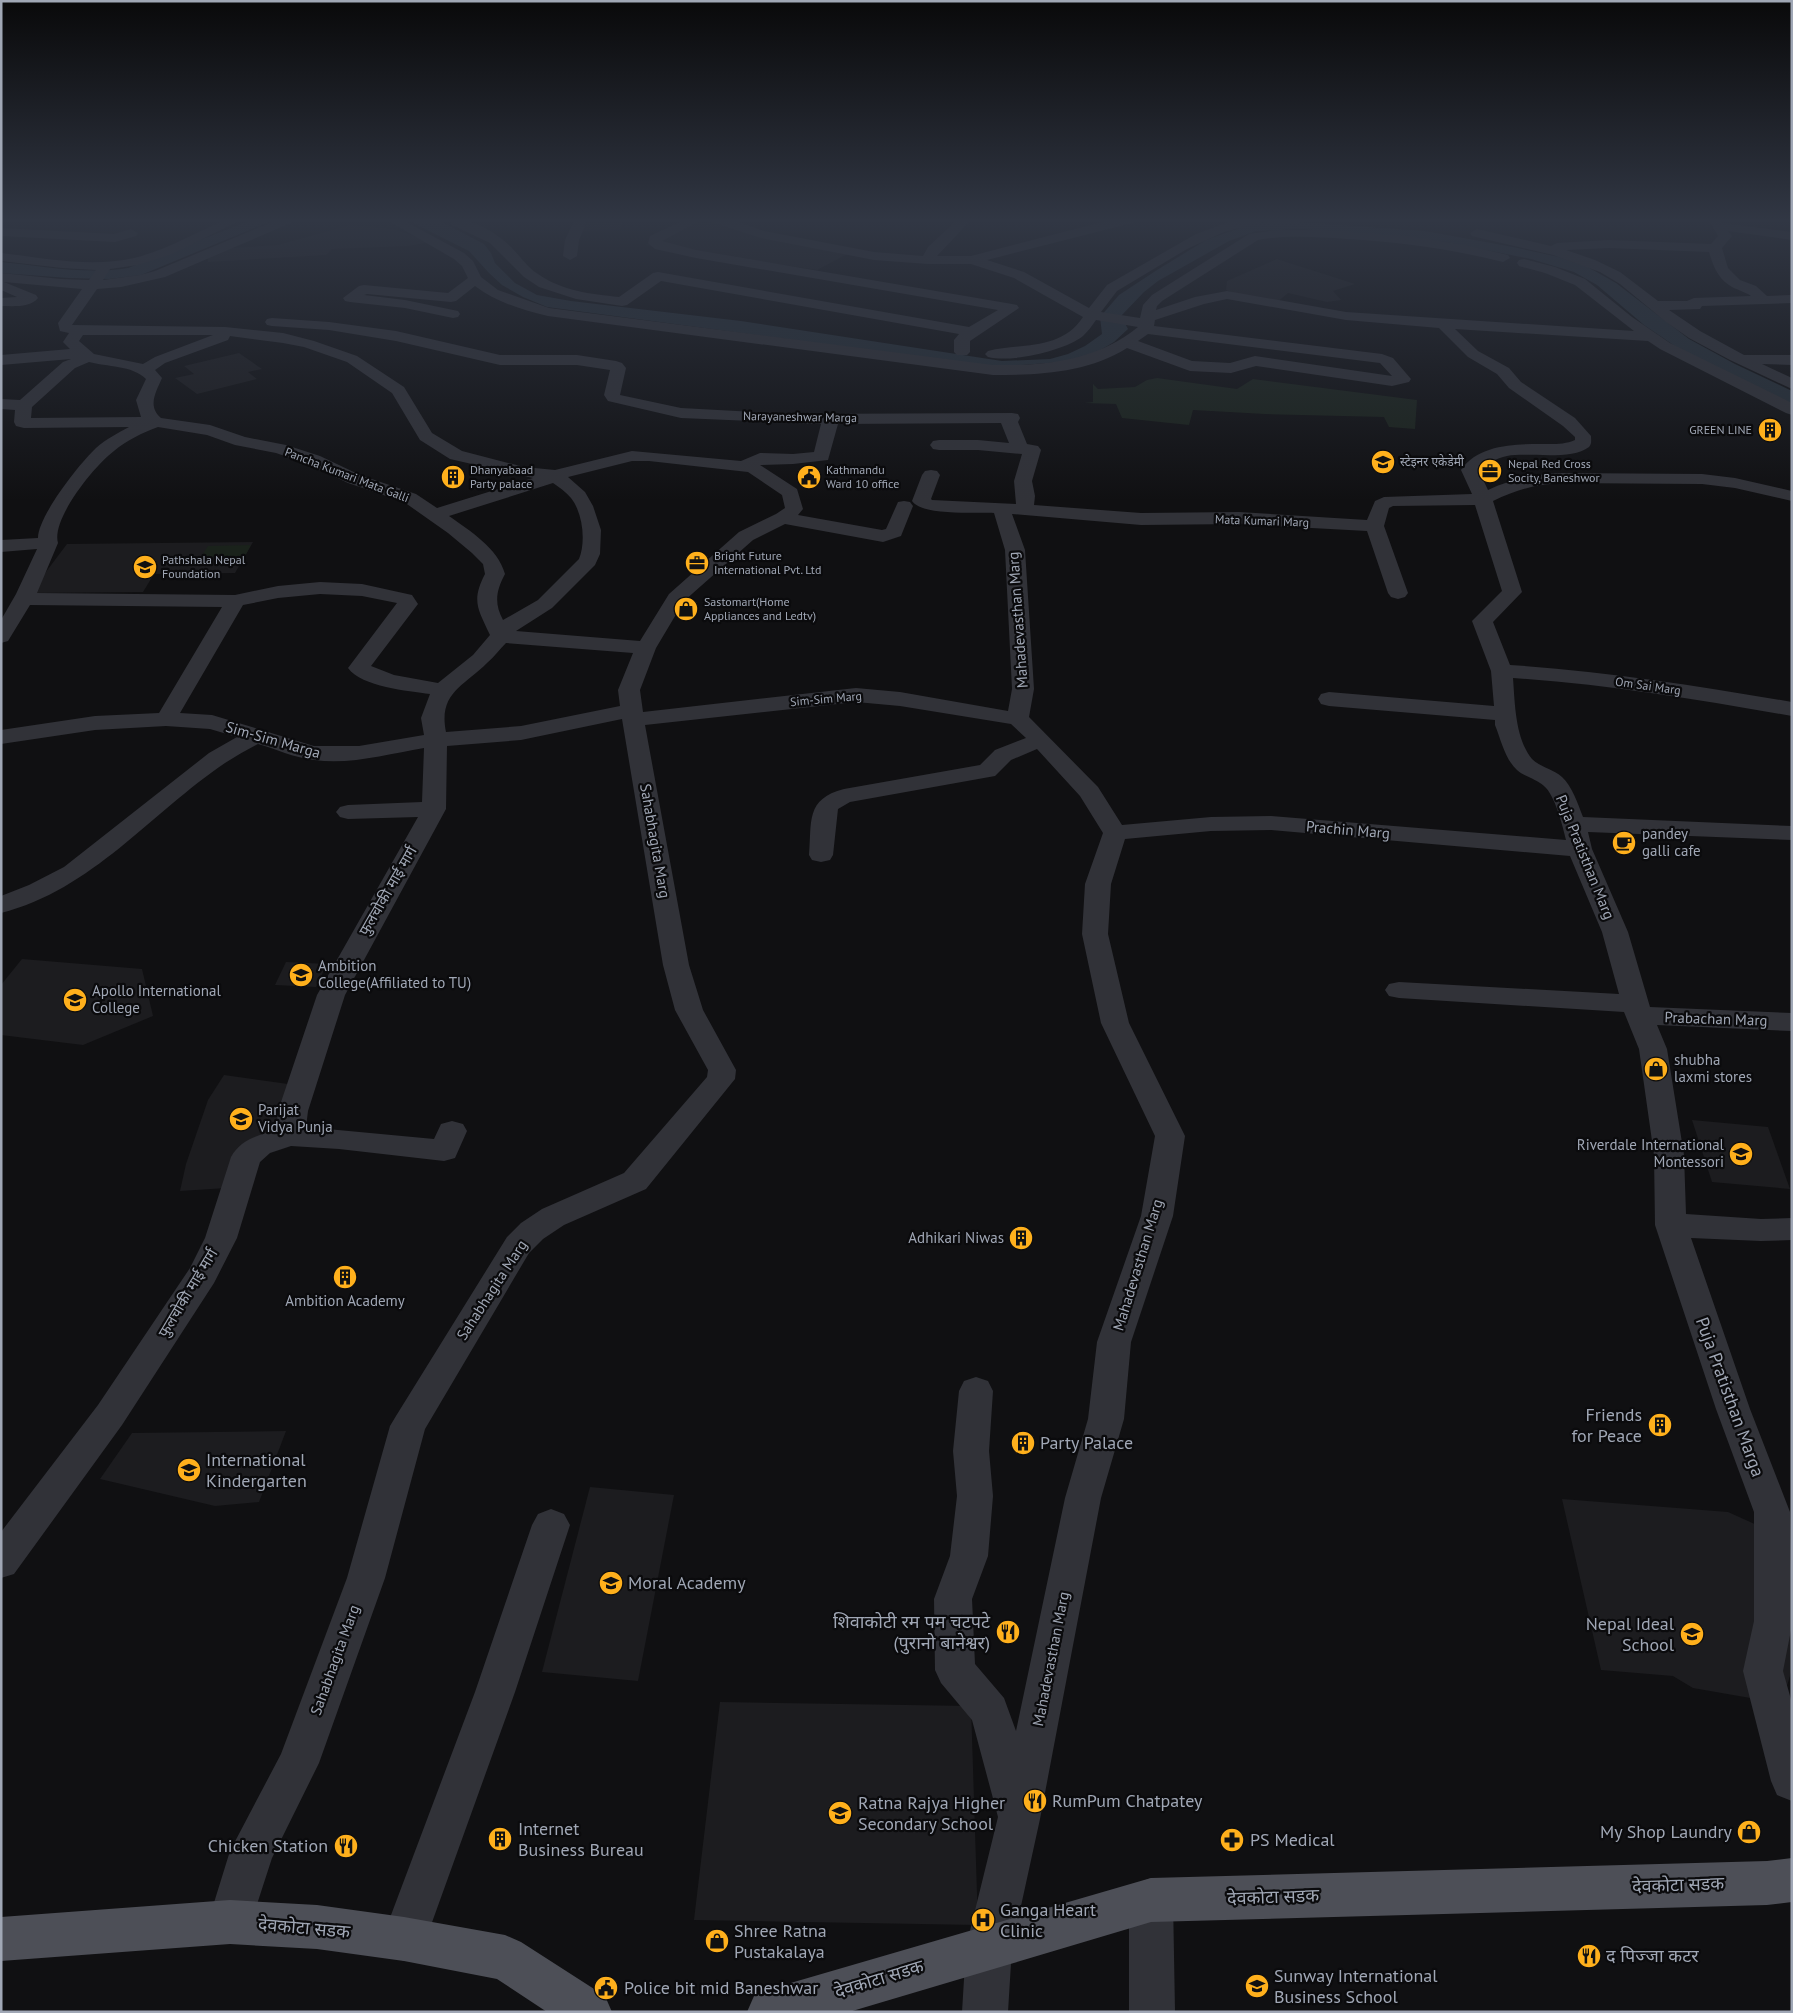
<svg xmlns="http://www.w3.org/2000/svg" width="1793" height="2013" font-family="'PT Sans','Noto Sans Devanagari',sans-serif">
  <style>
    .built { fill: #1c1c1f }
    .green { fill: #1a221b }
    .water { fill: #262f37 }
    .lines { fill: none; stroke-linecap: round; stroke-linejoin: round }
    .minor { fill: #313238; fill-rule: evenodd }
    .major { fill: #4d4f57; fill-rule: evenodd }
    .labels { text-anchor: middle; stroke-width: 4.5; stroke-linejoin: round; paint-order: stroke }
    .far-street-label { font-size: 12px; fill: #a0a7b5; stroke: #0b0b0d }
    .far-poi-label { font-size: 12px; fill: #a0a7b5; stroke: #0b0b0d; text-anchor: start }
    .street-label { font-size: 15px; fill: #a0a7b5; stroke: #0b0b0d }
    .poi-label { font-size: 15px; fill: #a0a7b5; stroke: #0b0b0d; text-anchor: start }
    .near-street-label { font-size: 18px; fill: #a0a7b5; stroke: #0b0b0d }
    .near-poi-label { font-size: 18px; fill: #a0a7b5; stroke: #0b0b0d; text-anchor: start }
  </style>
  <rect width="100%" height="100%" fill="#101012"/>
  <!-- built -->
  <g class="built">
    <polygon points="588,219 625,219 620,230 582,231"/>
    <polygon points="698,219 712,219 851,252 817,270 646,245"/>
    <polygon points="350,225 394,229 431,242 408,246 332,249 326,255 208,262 208,257 230,248 278,245"/>
    <polygon points="1277,259 1355,284 1333,291 1341,300 1327,302 1288,293 1276,303 1244,297 1226,290 1227,281"/>
    <polygon points="239,353 262,369 248,372 257,379 197,394 175,378 194,374 184,366"/>
    <polygon points="253,542 235,573 154,574 143,592 30,593 67,544"/>
    <polygon points="22,959 142,969 153,1016 83,1045 1,1035 1,985"/>
    <polygon points="286,962 327,964 316,987 275,985"/>
    <polygon points="224,1075 288,1084 276,1139 242,1187 180,1191 186,1164 208,1100"/>
    <polygon points="1692,1120 1768,1127 1790,1189 1712,1182"/>
    <polygon points="286,1431 259,1502 215,1506 100,1479 132,1433"/>
    <polygon points="590,1487 674,1495 638,1681 542,1672"/>
    <polygon points="1562,1499 1728,1512 1779,1535 1792,1582 1792,1669 1783,1699 1756,1699 1693,1688 1673,1676 1601,1670"/>
    <polygon points="720,1702 971,1706 978,1925 694,1920"/>
  </g>
  <!-- green -->
  <g class="green">
    <polygon points="1157,378 1237,389 1253,379 1417,400 1415,429 1389,427 1384,417 1265,414 1193,410 1189,425 1122,418 1116,404 1084,403 1093,402 1093,384 1098,389 1135,387 1147,380"/>
    <polygon points="251,545 245,556 201,557 208,546"/>
  </g>
  <!-- water -->
  <g class="water">
    <path d="M254 219H276L141 275 109 279 69 278 1 273V262C43 266 86 275 128 268Z"/>
    <polygon points="405,219 440,221 484,244 491,253 495,263 515,283 537,295 571,301 741,321 1002,361 1050,359 1068,354 1085,346 1102,334 1100,317 1119,295 1157,270 1206,240 1254,223 1285,221 1425,231 1513,247 1559,257 1586,266 1616,283 1689,339 1735,364 1792,391 1792,405 1688,355 1644,325 1597,285 1574,272 1531,259 1446,242 1301,229 1256,231 1229,241 1158,281 1144,292 1121,316 1128,329 1114,342 1092,355 1074,361 997,367 547,307 523,297 502,285 489,273 469,251"/>
  </g>
  <g class="lines">
    <!-- minor -->
    <g class="minor">
      <path d="M226 219H243L172 254 138 265 110 269 103 280 140 275 155 271 272 222 281 219H300L165 277 121 287 97 289 72 325 225 327 283 333 314 341 357 356 404 387 432 433 462 451 524 467 555 470 632 451 741 461 760 453 793 454 814 452 821 424 681 418 608 401 604 395 610 370 577 365H500L396 341 329 330 272 326 267 325 265 322 267 319 272 318 329 322 396 331 500 355H577L616 361 622 363 626 368 620 395 681 408 794 414 1012 413 1018 414 1020 418 1018 422 1027 444 1038 446 1041 450 1032 481 1035 496 1034 505 1141 513 1239 512 1367 520 1375 501 1384 497 1472 494 1461 470C1478 445 1513 444 1540 444 1551 444 1564 445 1575 440V437L1563 426 1509 388 1497 374 1468 357 1439 328 1346 320 1227 299 1204 304 1155 320 1154 326 1382 354 1393 358 1411 379 1409 382 1392 386 1256 366 1231 373 1190 371 1127 348C1088 373 1038 375 993 375L548 316C522 310 496 302 475 286L456 301 451 302 367 294 364 295 405 300 458 311 460 314 458 317 453 318 405 308 350 302 345 301 343 298 359 286 364 285 448 293 468 278 462 266 454 259 385 219H401L464 253 473 261 481 277 498 290 549 308 993 365C1045 366 1096 361 1138 327L1096 320C1092 326 1088 331 1083 336 1064 351 1011 363 988 357L985 354 988 351C1020 343 1061 351 1083 317L1014 278 971 264H928L874 260 761 238 711 222 710 219H730L764 231 874 252 923 256 928 247 958 219H972L937 256H971L1114 219H1137L1136 222 987 260 1024 272 1089 308 1107 285 1196 234 1237 219H1264L1263 222 1224 232 1187 249 1117 291 1101 312 1140 318 1143 305 1152 295 1249 234 1277 230H1325L1407 236 1465 245 1508 255 1510 258 1503 262C1451 249 1400 242 1347 239 1317 237 1287 235 1258 240L1162 301 1157 306 1156 310 1195 297 1227 291 1346 312 1634 331 1575 285 1545 273 1519 266 1517 263 1519 260 1524 259 1555 267 1585 279 1632 317 1670 343 1792 403V415L1786 413 1660 349 1648 341 1455 329 1478 351 1509 368 1521 382 1575 418 1591 436C1591 440 1592 444 1589 447 1571 461 1529 452 1507 456 1496 458 1487 464 1479 471L1488 490C1512 479 1536 474 1562 473L1702 474 1735 478 1792 491V501L1735 488 1702 484 1562 483C1536 484 1516 490 1493 501L1522 592 1493 622 1510 665C1605 671 1698 686 1792 702V716C1699 700 1607 684 1513 678 1515 703 1515 738 1532 759 1540 767 1553 769 1562 777 1572 786 1578 804 1583 817L1792 826V840L1588 832 1592 849 1628 932 1650 1007 1792 1013V1031L1657 1025 1667 1049 1684 1155 1686 1214 1761 1219 1792 1218V1240L1761 1241 1691 1238 1750 1409 1790 1512 1792 1625 1783 1671 1792 1703V1801L1777 1795 1771 1781 1743 1671 1754 1621V1512L1716 1409 1655 1225 1654 1155 1639 1049 1624 1012 1399 998 1389 996 1385 990 1389 984 1399 982 1619 994 1602 932 1570 856 1271 830 1211 831 1125 839 1111 884 1108 934 1129 1023 1185 1136 1173 1216 1131 1342 1124 1419 1101 1498 1040 1819 1012 1947 1008 2012H962L966 1947 998 1817 972 1720 941 1683 935 1670 934 1599 950 1556 957 1496 953 1451 959 1391 964 1381 976 1377 988 1381 993 1391 989 1451 993 1496 988 1556 972 1599 975 1664 1004 1698 1016 1731 1065 1498 1088 1419 1097 1342 1141 1216 1155 1136 1101 1023 1082 934 1085 884 1103 833 1080 796 1037 749 1011 760 995 776 850 802 838 809 833 855 830 860 821 862 812 860 809 855C812 822 805 799 844 789L980 765 995 750 1026 738 1011 724 900 706 856 702 645 725 689 965 703 1010 736 1070 735 1079 646 1189 564 1225 543 1239 529 1253 425 1429 385 1578 319 1763 272 1858 246 1938 230 1944 214 1938 208 1922 230 1851 281 1754 347 1578 390 1426 396 1416 507 1237 521 1223 542 1209 624 1173 707 1077 708 1070 675 1010 663 965 622 719 521 740 447 746 446 809 345 995 308 1111 306 1127 434 1139 441 1124 452 1121 463 1124 467 1131 455 1158 444 1161 339 1149 291 1146 270 1153 260 1162 237 1238 214 1283 122 1425 14 1574 1 1578V1532L98 1405 190 1268 205 1238 231 1157C241 1139 257 1136 276 1130L278 1111 317 995 418 817 348 819 340 817 336 812 340 807 348 805 422 802 424 748C388 754 351 765 314 760 295 758 276 749 258 744 247 750 236 756 225 763 151 813 92 890 1 913V896L29 885 64 867 209 753 237 737 210 729 166 726 95 730 1 744V730L95 716 159 713 222 607 30 605 8 641 1 643V620L16 594 37 549 1 552V540L38 538C38 516 80 463 96 448 106 439 118 433 129 427L24 428 16 426 14 422 15 410 1 409V399L20 400 63 362 71 359 1 365V355L70 349 63 342 69 333 60 331 58 323 82 289 4 282 36 295 38 298C30 308 13 306 1 306V298L17 297 1 290V273L61 279 89 280 96 270 62 268 1 261V253C45 258 90 268 134 258 166 250 196 233 226 219ZM1148 334 1380 363 1392 376 1255 356 1230 363 1192 361 1138 341ZM83 335H213L155 357 143 364 94 354 79 341ZM230 336 283 343 304 347 347 362 392 393 420 440 450 459 533 478 437 508 416 494 360 475 320 456 286 445 245 437 210 425 161 418C147 406 156 392 162 378L155 370 165 363 228 340ZM89 362C107 367 132 365 146 379L136 400 141 417 31 418 32 407 75 368ZM1001 423 1009 443 978 440H939L933 441 930 445 933 449 939 450H978L1022 454 1014 481 1016 504 932 500 931 499 940 475 937 471 931 470 925 471 922 475 912 501C922 516 975 512 994 513L1005 550 1012 689 1008 711 900 692 856 688 643 712 640 690 656 648 684 601 753 540 785 524 883 542 901 536 913 506 910 502 904 501 898 502 886 529 882 530 798 515 803 509 797 489 760 465 793 464 828 460 838 424ZM158 427 207 435 235 445 276 453 308 464 348 483 404 502 448 533 472 553 483 564 485 574C471 601 478 609 490 635L473 655 438 683 394 675 371 666 418 604 412 595 362 584 320 582 278 586 235 595 37 593 58 543C51 519 95 465 114 451 127 440 142 433 158 427ZM632 461H649L748 472 782 495 785 508 776 514 739 532 669 594 640 641 516 631 552 608 595 565 600 554 601 530 593 506 585 492 568 477ZM553 483C559 487 566 492 571 498 583 513 586 542 579 559L538 600 503 620C494 603 496 591 505 574 498 548 470 531 449 516ZM1475 505 1502 591 1472 621 1491 671 1494 706 1329 692 1321 694 1318 699 1321 704 1329 706 1495 720V725C1501 740 1505 759 1517 770 1525 777 1537 779 1544 786 1555 795 1563 827 1566 840L1271 816 1211 817 1122 825 1098 787 1029 717 1034 689 1025 550 1012 514 1141 525 1239 524 1367 531 1388 593 1391 597 1398 599 1405 597 1408 593 1384 526 1389 508 1393 506ZM320 594 362 596 397 603 348 668C362 687 408 691 430 694L421 718 424 735 359 746H314L212 715 180 713 243 605 278 598ZM506 643 633 653 618 690 620 706 521 726 446 732C438 693 464 686 487 663 494 657 500 649 506 643Z"/>
      <path d="M452 219C473 219 496 232 511 247 520 256 527 267 538 274 562 291 591 294 619 297L653 273 658 272 969 327 998 310 696 258 655 249 648 243 650 236 686 219H703L662 241 696 250 1012 304 1017 305 1019 308 970 341V352L967 355H957L954 352V340L959 334 661 281 627 305 622 306 576 299 539 287 524 277 490 243 452 225 451 222Z"/>
      <polygon points="575,219 588,219 579,240 577,256 570,260 563,256 565,240"/>
      <path d="M1708 219H1721L1723 223 1792 232V240L1728 231 1732 236 1722 248 1728 268 1740 280 1756 286 1767 296 1792 295V303L1702 306 1700 309 1669 310 1700 331 1744 355H1792V365L1762 364 1792 378V389L1730 360 1689 338 1666 322 1620 284 1600 272 1553 255 1472 236 1470 233 1477 229 1551 246 1557 243 1609 240 1711 244 1718 236ZM1609 248 1709 252C1713 265 1717 277 1729 285 1736 290 1744 291 1751 296L1694 298 1687 301H1658L1620 272 1595 260 1566 250Z"/>
      <polygon points="1,228 114,234 131,229 138,233 136,236 115,242 1,236"/>
      <polygon points="551,1509 564,1514 570,1525 515,1692 426,1939 420,1955 404,1961 388,1955 382,1939 475,1692 532,1525 538,1514"/>
      <polygon points="1151,1878 1167,1884 1173,1900 1175,2012 1129,2012 1129,1900 1135,1884"/>
    </g>
    <!-- major -->
    <g class="major">
      <polygon points="1792,1858 1792,1902 1767,1905 1151,1922 849,2012 747,2012 754,1996 770,1989 1151,1878 1767,1861"/>
      <polygon points="230,1900 317,1905 404,1917 505,1935 521,1942 605,1996 612,2012 547,2012 497,1979 404,1961 317,1949 230,1944 1,1961 1,1917"/>
    </g>
  </g>
  <!-- sky -->
  <linearGradient id="sky" x2="0" y2="1"><stop stop-color="#09090a"/><stop offset="0.44" stop-color="#313744"/><stop offset="1" stop-color="#313744" stop-opacity="0"/></linearGradient>
  <rect width="1793" height="501" fill="url(#sky)"/>
  <!-- icons -->
  <defs>
    <g id="building-disc" transform="scale(1.25)"><circle r="9.5" fill="#ffb01c" stroke="#0b0b0d"/><path d="M-4-6H4V6H1V3H-1V6H-4ZM-2.5-4.3h1.7v1.8h-1.7ZM.8-4.3h1.7v1.8H.8ZM-2.5-1h1.7V.8h-1.7ZM.8-1h1.7V.8H.8Z" fill="#111"/></g>
    <g id="school-disc" transform="scale(1.25)"><circle r="9.5" fill="#ffb01c" stroke="#0b0b0d"/><path d="M0-5L7-2L0 1L-7-2ZM-4 1L0 2.5L4 1V4Q0 6-4 4Z" fill="#111"/></g>
    <g id="office-disc" transform="scale(1.25)"><circle r="9.5" fill="#ffb01c" stroke="#0b0b0d"/><path d="M-6-3h4V-5.5h4V-3h4V5H-6ZM-1-4.5V-3h2v-1.5ZM-6 0V1H6V0Z" fill="#111"/></g>
    <g id="civic-disc" transform="scale(1.25)"><circle r="9.5" fill="#ffb01c" stroke="#0b0b0d"/><path d="M-.6-6.5H3V-4.5H.6V-3L4-1V1h2V6H-6V1h2V-1L-.6-3ZM-1.2 2.5V6h2.4V2.5Z" fill="#111"/></g>
    <g id="shop-disc" transform="scale(1.25)"><circle r="9.5" fill="#ffb01c" stroke="#0b0b0d"/><path d="M-5-2.5h2.3a2.7 3.5 0 0 1 5.4 0H5L5.5 6h-11ZM-1.5-2.5h3a1.5 2.3 0 0 0-3 0Z" fill="#111"/></g>
    <g id="cafe-disc" transform="scale(1.25)"><circle r="9.5" fill="#ffb01c" stroke="#0b0b0d"/><path d="M-5.5-4.5H6V0H3Q3 3.5 0 3.5H-2.5Q-5.5 3.5-5.5 0ZM3-3.2v2h1.7v-2ZM-6 4.5H4V6H-6Z" fill="#111"/></g>
    <g id="university-disc" transform="scale(1.25)"><circle r="9.5" fill="#ffb01c" stroke="#0b0b0d"/><path d="M0-5L7-2L0 1L-7-2ZM-4 1L0 2.5L4 1V4Q0 6-4 4Z" fill="#111"/></g>
    <g id="restaurant-disc" transform="scale(1.25)"><circle r="9.5" fill="#ffb01c" stroke="#0b0b0d"/><path d="M-5-6h1v4h1v-4h1v4h1v-4h1v5L-1.5 .5V6h-2V.5L-5-1ZM5-6V6H3V1.5H1.5Q1.5-4 5-6Z" fill="#111"/></g>
    <g id="pharmacy-disc" transform="scale(1.25)"><circle r="9.5" fill="#ffb01c" stroke="#0b0b0d"/><path d="M-2-6h4v4h4v4h-4v4h-4v-4h-4v-4h4Z" fill="#111"/></g>
    <g id="hospital-disc" transform="scale(1.25)"><circle r="9.5" fill="#ffb01c" stroke="#0b0b0d"/><path d="M-5-5h3v3.5h4V-5h3V5h-3V1.5h-4V5h-3Z" fill="#111"/></g>
  </defs>
  <g fill-rule="evenodd">
    <use href="#building-disc" x="1770" y="430"/>
    <use href="#school-disc" x="1383" y="462"/>
    <use href="#office-disc" x="1490" y="471"/>
    <use href="#building-disc" x="453" y="477"/>
    <use href="#civic-disc" x="809" y="477"/>
    <use href="#office-disc" x="697" y="563"/>
    <use href="#school-disc" x="145" y="567"/>
    <use href="#shop-disc" x="686" y="609"/>
    <use href="#cafe-disc" x="1624" y="843"/>
    <use href="#university-disc" x="301" y="975"/>
    <use href="#university-disc" x="75" y="1000"/>
    <use href="#shop-disc" x="1656" y="1069"/>
    <use href="#school-disc" x="241" y="1119"/>
    <use href="#school-disc" x="1741" y="1154"/>
    <use href="#building-disc" x="1021" y="1238"/>
    <use href="#building-disc" x="345" y="1277"/>
    <use href="#building-disc" x="1660" y="1425"/>
    <use href="#building-disc" x="1023" y="1443"/>
    <use href="#school-disc" x="189" y="1470"/>
    <use href="#school-disc" x="611" y="1583"/>
    <use href="#restaurant-disc" x="1008" y="1632"/>
    <use href="#school-disc" x="1692" y="1634"/>
    <use href="#restaurant-disc" x="1035" y="1801"/>
    <use href="#school-disc" x="840" y="1813"/>
    <use href="#shop-disc" x="1749" y="1832"/>
    <use href="#building-disc" x="500" y="1839"/>
    <use href="#pharmacy-disc" x="1232" y="1840"/>
    <use href="#restaurant-disc" x="346" y="1846"/>
    <use href="#hospital-disc" x="983" y="1920"/>
    <use href="#shop-disc" x="717" y="1941"/>
    <use href="#restaurant-disc" x="1589" y="1956"/>
    <use href="#university-disc" x="1257" y="1986"/>
    <use href="#civic-disc" x="606" y="1988"/>
  </g>
  <g class="labels">
    <!-- far-street labels -->
    <g class="far-street-label">
      <text transform="translate(800 417) rotate(1)" y="4">Narayaneshwar Marga</text>
      <text transform="translate(347 475) rotate(21)" y="4">Pancha Kumari Mata Galli</text>
      <text transform="translate(1262 521) rotate(2)" y="4">Mata Kumari Marg</text>
      <text transform="translate(1648 686) rotate(8)" y="4">Om Sai Marg</text>
      <text transform="translate(826 699) rotate(-5)" y="4">Sim-Sim Marg</text>
    </g>
    <!-- far-poi labels -->
    <g class="far-poi-label">
      <text x="1752" y="434" text-anchor="end">GREEN LINE</text>
      <text x="1400" y="466">स्टेइनर एकेडेमी</text>
      <text x="1508" y="468">Nepal Red Cross<tspan x="1508" dy="14">Socity, Baneshwor</tspan></text>
      <text x="470" y="474">Dhanyabaad<tspan x="470" dy="14">Party palace</tspan></text>
      <text x="826" y="474">Kathmandu<tspan x="826" dy="14">Ward 10 office</tspan></text>
      <text x="714" y="560">Bright Future<tspan x="714" dy="14">International Pvt. Ltd</tspan></text>
      <text x="162" y="564">Pathshala Nepal<tspan x="162" dy="14">Foundation</tspan></text>
      <text x="704" y="606">Sastomart(Home<tspan x="704" dy="14">Appliances and Ledtv)</tspan></text>
    </g>
    <!-- street labels -->
    <g class="street-label">
      <text transform="translate(1018 620) rotate(-94)" y="5">Mahadevasthan Marg</text>
      <text transform="translate(273 740) rotate(16)" y="5">Sim-Sim Marga</text>
      <text transform="translate(1348 830) rotate(5)" y="5">Prachin Marg</text>
      <text transform="translate(655 841) rotate(80)" y="5">Sahabhagita Marg</text>
      <text transform="translate(1585 857) rotate(68)" y="5">Puja Pratisthan Marg</text>
      <text transform="translate(388 891) rotate(-60)" y="5">फुलचोकी माई मार्ग</text>
      <text transform="translate(1716 1019) rotate(2)" y="5">Prabachan Marg</text>
      <text transform="translate(1138 1265) rotate(-73)" y="5">Mahadevasthan Marg</text>
      <text transform="translate(492 1290) rotate(-57)" y="5">Sahabhagita Marg</text>
      <text transform="translate(188 1293) rotate(-59)" y="5">फुलचोकी माई मार्ग</text>
      <text transform="translate(1051 1659) rotate(-79)" y="5">Mahadevasthan Marg</text>
      <text transform="translate(335 1660) rotate(-70)" y="5">Sahabhagita Marg</text>
    </g>
    <!-- poi labels -->
    <g class="poi-label">
      <text x="1642" y="839">pandey<tspan x="1642" dy="17">galli cafe</tspan></text>
      <text x="318" y="971">Ambition<tspan x="318" dy="17">College(Affiliated to TU)</tspan></text>
      <text x="92" y="996">Apollo International<tspan x="92" dy="17">College</tspan></text>
      <text x="1674" y="1065">shubha<tspan x="1674" dy="17">laxmi stores</tspan></text>
      <text x="258" y="1115">Parijat<tspan x="258" dy="17">Vidya Punja</tspan></text>
      <text x="1724" y="1150" text-anchor="end">Riverdale International<tspan x="1724" dy="17">Montessori</tspan></text>
      <text x="1004" y="1243" text-anchor="end">Adhikari Niwas</text>
      <text x="345" y="1306" text-anchor="middle">Ambition Academy</text>
    </g>
    <!-- near-street labels -->
    <g class="near-street-label">
      <text transform="translate(1730 1397) rotate(70)" y="6">Puja Pratisthan Marga</text>
      <text transform="translate(1678 1885) rotate(-2)" y="6">देवकोटा सडक</text>
      <text transform="translate(1273 1897) rotate(-2)" y="6">देवकोटा सडक</text>
      <text transform="translate(304 1928) rotate(5)" y="6">देवकोटा सडक</text>
      <text transform="translate(879 1979) rotate(-17)" y="6">देवकोटा सडक</text>
    </g>
    <!-- near-poi labels -->
    <g class="near-poi-label">
      <text x="1642" y="1421" text-anchor="end">Friends<tspan x="1642" dy="21">for Peace</tspan></text>
      <text x="1040" y="1449">Party Palace</text>
      <text x="206" y="1466">International<tspan x="206" dy="21">Kindergarten</tspan></text>
      <text x="628" y="1589">Moral Academy</text>
      <text x="990" y="1628" text-anchor="end">शिवाकोटी रम पम चटपटे<tspan x="990" dy="21">(पुरानो बानेश्वर)</tspan></text>
      <text x="1674" y="1630" text-anchor="end">Nepal Ideal<tspan x="1674" dy="21">School</tspan></text>
      <text x="1052" y="1807">RumPum Chatpatey</text>
      <text x="858" y="1809">Ratna Rajya Higher<tspan x="858" dy="21">Secondary School</tspan></text>
      <text x="518" y="1835">Internet<tspan x="518" dy="21">Business Bureau</tspan></text>
      <text x="1732" y="1838" text-anchor="end">My Shop Laundry</text>
      <text x="1250" y="1846">PS Medical</text>
      <text x="328" y="1852" text-anchor="end">Chicken Station</text>
      <text x="1000" y="1916">Ganga Heart<tspan x="1000" dy="21">Clinic</tspan></text>
      <text x="734" y="1937">Shree Ratna<tspan x="734" dy="21">Pustakalaya</tspan></text>
      <text x="1606" y="1962">द पिज्जा कटर</text>
      <text x="1274" y="1982">Sunway International<tspan x="1274" dy="21">Business School</tspan></text>
      <text x="624" y="1994">Police bit mid Baneshwar</text>
    </g>
  </g>
  <!-- border -->
  <rect width="1793" height="2013" fill="none" stroke="#a0a7b5" stroke-width="5"/>
</svg>
